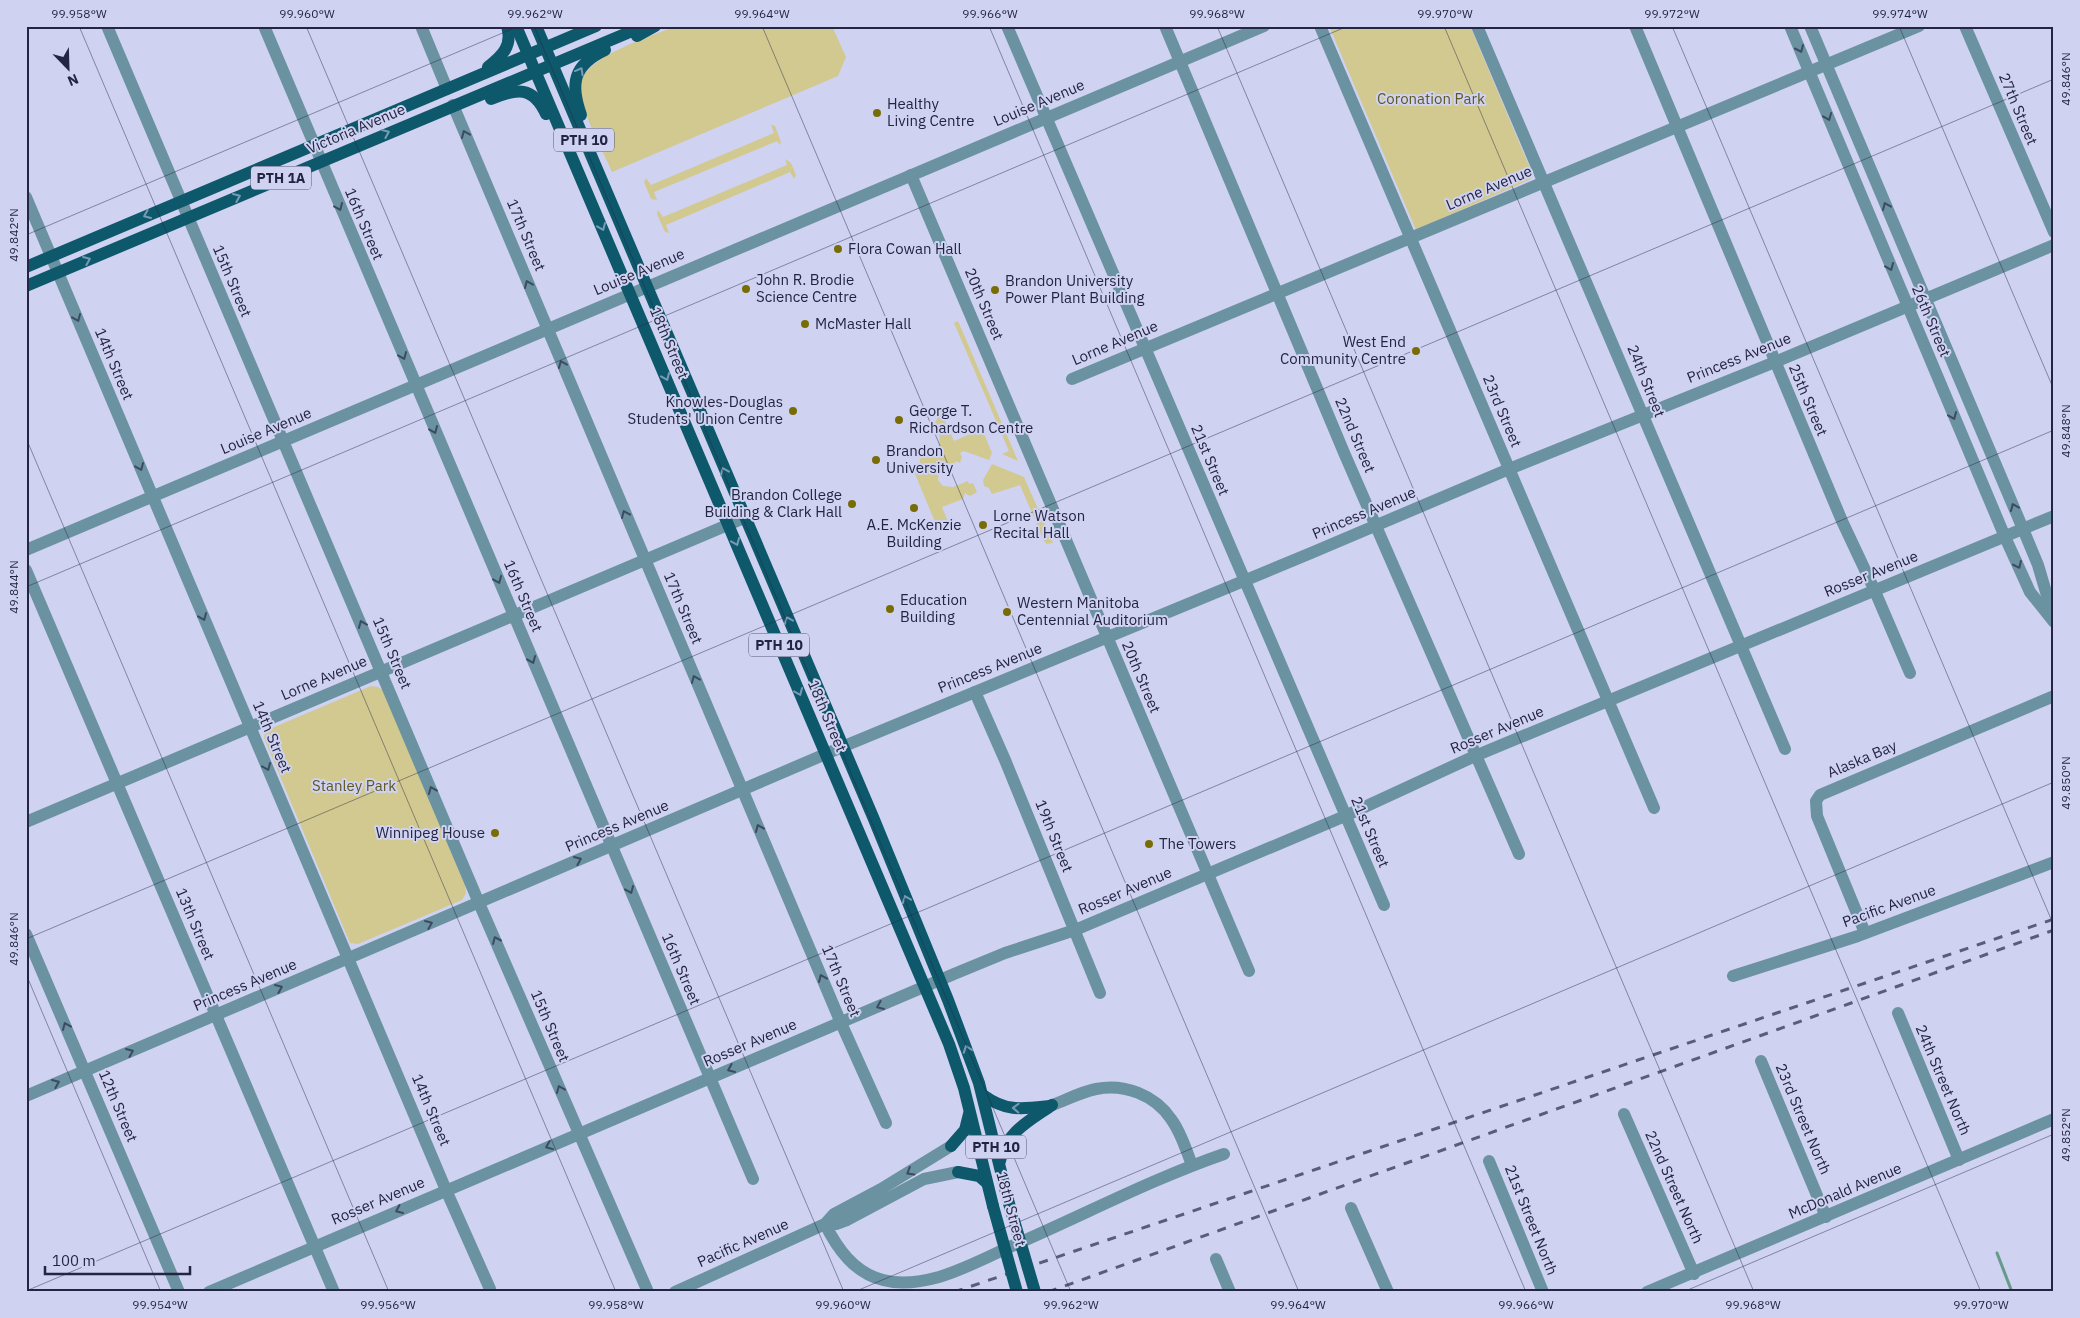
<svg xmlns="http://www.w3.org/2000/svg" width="2080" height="1318" font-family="'IBM Plex Sans',sans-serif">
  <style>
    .green { fill: #d1c990 }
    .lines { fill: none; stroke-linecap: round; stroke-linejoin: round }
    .stream { stroke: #669b89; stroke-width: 3 }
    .minor { stroke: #6a92a0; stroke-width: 12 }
    .major { stroke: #0e586c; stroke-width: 12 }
    .rail { stroke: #5a5c79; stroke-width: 3; stroke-dasharray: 9 9; stroke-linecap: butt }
    .major-bridge { stroke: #0e586c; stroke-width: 12 }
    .oneway { stroke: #3c4b63 }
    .oneway2 { stroke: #789bb5 }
    .ticks { fill: none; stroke: #242542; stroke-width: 1; stroke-opacity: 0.45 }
    .poi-dot { fill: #786c06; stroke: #cfd2f1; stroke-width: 2 }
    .labels { text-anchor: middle; stroke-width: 4; stroke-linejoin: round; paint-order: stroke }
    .shield { fill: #cfd2f1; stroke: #575976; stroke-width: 1 }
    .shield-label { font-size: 14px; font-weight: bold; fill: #242542 }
    .park-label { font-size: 15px; fill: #5f5821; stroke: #cfd2f1 }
    .street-label { font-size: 15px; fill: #242542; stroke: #cfd2f1 }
    .poi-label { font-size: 15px; fill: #242542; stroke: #cfd2f1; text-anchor: start }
    .neatline { fill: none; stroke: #242542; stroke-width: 2 }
    .ticks-label { font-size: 12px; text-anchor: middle; fill: #242542 }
  </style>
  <rect width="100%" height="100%" fill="#cfd2f1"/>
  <!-- green -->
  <g class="green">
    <path d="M676 26H832L846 57 838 76 612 172C601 146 581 114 581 85 582 57 653 36 676 26Z"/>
    <polygon points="1329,26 1470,26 1532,173 1531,179 1416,230"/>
    <polygon points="771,125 775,126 781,142 780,145 777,141 654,192 657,200 651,199 644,182 646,178 651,185 774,133"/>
    <polygon points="785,159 791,163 796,175 794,179 790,172 666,225 669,233 665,232 657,214 658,210 663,217 787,165"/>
    <polygon points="958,321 1018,461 1002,454 1009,451 954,323"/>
    <path d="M940 410 954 441 982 429 992 453 989 460 964 451 960 453 962 457 960 463 956 461 954 464H946L940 468 938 480 943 486 953 487 968 481 969 484 973 483 977 492 970 496 965 493 963 499 942 507 949 524 938 529 913 469 919 466 921 455C934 456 942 447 939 434L933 427 938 417 936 412Z"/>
    <polygon points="992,464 1024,477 1053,543 1047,544 1044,541 1020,485 992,494 989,488 984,486 983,480"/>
    <polygon points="371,686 378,687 383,690 465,885 466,893 462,900 358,944 350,943 264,738 265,731"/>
  </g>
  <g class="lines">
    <!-- stream -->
    <polyline class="stream" points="1997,1253 2012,1292"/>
    <!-- minor -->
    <g class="minor">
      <polyline points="107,26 479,903 648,1292"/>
      <polyline points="264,26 753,1179"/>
      <polyline points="421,26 447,89"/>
      <polyline points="1007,26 1384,905"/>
      <polyline points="1165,26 1345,455 1519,854"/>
      <polyline points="1320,26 1654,808"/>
      <polyline points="1477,26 1785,749"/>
      <polyline points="1635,26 1842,521 1874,589 1910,673"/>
      <polyline points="1790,26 2005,537 2030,592 2054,622"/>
      <polyline points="1810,26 2023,529 2038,565 2053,616"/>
      <polyline points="1965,26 2054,232"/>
      <polyline points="453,105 841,1023 886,1123"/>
      <polyline points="911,175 1249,971"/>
      <polyline points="26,197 446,1190 490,1289"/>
      <polyline points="1072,379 1919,26"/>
      <polyline points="26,550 1264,26"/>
      <polyline points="26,570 334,1292"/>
      <polyline points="975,692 1005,760 1100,993"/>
      <polyline points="26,822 744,518"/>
      <polyline points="1865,933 1817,816 1816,801 1820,795 2054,696"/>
      <polyline points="26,934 179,1292"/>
      <polyline points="1733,976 1858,936 2054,862"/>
      <polyline points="1898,1013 1959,1160"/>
      <polyline points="1761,1061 1826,1217"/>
      <polyline points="26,1096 842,747 1311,553 1509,469 1775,362 2054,245"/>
      <path d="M1052 1105C1066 1100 1081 1092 1096 1089 1124 1083 1155 1095 1171 1119 1181 1132 1186 1150 1192 1165"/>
      <polyline points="1624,1114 1694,1274"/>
      <polyline points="1489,1161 1543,1292"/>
      <polyline points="1351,1208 1388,1292"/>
      <path d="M825 1224C837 1248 854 1273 883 1280 901 1285 921 1282 939 1277 962 1270 984 1259 1005 1249 1078 1218 1149 1180 1224 1154"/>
      <polyline points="825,1224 836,1224 847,1220 924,1179 958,1172"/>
      <polyline points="1216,1259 1230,1292"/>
      <polyline points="209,1292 954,974 1005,953 1075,930 1345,816 1475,756 2054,516"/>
      <polyline points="675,1292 825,1224 834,1214 881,1189 951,1146"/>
      <polyline points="1647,1292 2054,1119"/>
    </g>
    <!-- major -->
    <g class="major">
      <polyline points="516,26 949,1044 964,1088 993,1206"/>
      <polyline points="536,26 873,817 948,1000 979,1083 1008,1200"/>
      <polyline points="637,36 655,26"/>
      <path d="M488 67C502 56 513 46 507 26"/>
      <path d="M491 99C517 88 533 86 546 114"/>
      <path d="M581 115C570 84 573 65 605 50"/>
      <polyline points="26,267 596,26"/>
      <polyline points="26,286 644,26"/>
      <path d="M983 1095C1006 1112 1022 1109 1050 1106"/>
      <polyline points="951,1146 965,1130 969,1114"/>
      <path d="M1000 1161C1006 1132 1029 1121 1052 1105"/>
      <polyline points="958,1172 979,1176 987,1183"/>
    </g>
    <!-- rail -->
    <g class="rail">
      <polyline points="954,1292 2054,919"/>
      <polyline points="1048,1292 2054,930"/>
    </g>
    <!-- major-bridge -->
    <g class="major-bridge">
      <polyline points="1008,1200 1035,1292"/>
      <polyline points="993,1206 1017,1292"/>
    </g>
  </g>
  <!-- one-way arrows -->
  <defs><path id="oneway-chevron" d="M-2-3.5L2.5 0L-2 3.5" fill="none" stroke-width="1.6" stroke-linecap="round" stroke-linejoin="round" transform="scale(1.25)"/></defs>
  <g class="oneway">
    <use href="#oneway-chevron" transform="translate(1800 49) rotate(66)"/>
    <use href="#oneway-chevron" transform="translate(1828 117) rotate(68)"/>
    <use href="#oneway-chevron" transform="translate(465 134) rotate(-113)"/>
    <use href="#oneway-chevron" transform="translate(1886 206) rotate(-113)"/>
    <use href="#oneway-chevron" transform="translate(339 207) rotate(67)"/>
    <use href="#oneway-chevron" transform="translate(1890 267) rotate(67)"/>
    <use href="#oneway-chevron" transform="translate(528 284) rotate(-113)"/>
    <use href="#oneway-chevron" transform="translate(77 318) rotate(67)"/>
    <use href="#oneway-chevron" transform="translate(403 356) rotate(67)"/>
    <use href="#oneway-chevron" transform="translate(562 364) rotate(-113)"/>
    <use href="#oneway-chevron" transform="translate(1953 416) rotate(67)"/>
    <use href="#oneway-chevron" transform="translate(434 430) rotate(67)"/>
    <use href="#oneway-chevron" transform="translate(140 467) rotate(67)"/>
    <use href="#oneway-chevron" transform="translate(2014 507) rotate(-113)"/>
    <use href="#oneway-chevron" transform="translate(625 514) rotate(-113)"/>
    <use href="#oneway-chevron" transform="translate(2018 565) rotate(65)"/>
    <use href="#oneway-chevron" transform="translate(498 580) rotate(67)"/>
    <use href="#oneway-chevron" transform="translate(203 617) rotate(67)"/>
    <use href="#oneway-chevron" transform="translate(362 624) rotate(-113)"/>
    <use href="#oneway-chevron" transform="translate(532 660) rotate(67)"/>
    <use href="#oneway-chevron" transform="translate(695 679) rotate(-113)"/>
    <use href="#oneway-chevron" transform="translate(267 767) rotate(67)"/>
    <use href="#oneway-chevron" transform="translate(432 790) rotate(-113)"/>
    <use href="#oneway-chevron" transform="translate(759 828) rotate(-113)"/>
    <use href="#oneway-chevron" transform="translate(578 860) rotate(-23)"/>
    <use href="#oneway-chevron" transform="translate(630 890) rotate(67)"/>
    <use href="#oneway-chevron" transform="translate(429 924) rotate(-23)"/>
    <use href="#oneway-chevron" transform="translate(496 940) rotate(-114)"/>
    <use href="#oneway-chevron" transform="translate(822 978) rotate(-113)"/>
    <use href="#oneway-chevron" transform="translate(279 988) rotate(-23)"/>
    <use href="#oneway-chevron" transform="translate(880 1006) rotate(157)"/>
    <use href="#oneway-chevron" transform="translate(66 1026) rotate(-113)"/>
    <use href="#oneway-chevron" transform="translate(130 1052) rotate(-23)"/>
    <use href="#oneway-chevron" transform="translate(731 1069) rotate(157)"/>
    <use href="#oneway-chevron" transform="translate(56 1083) rotate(-23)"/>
    <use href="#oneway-chevron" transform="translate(560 1089) rotate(-113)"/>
    <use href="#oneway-chevron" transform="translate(549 1146) rotate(158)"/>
    <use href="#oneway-chevron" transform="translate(910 1172) rotate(149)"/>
    <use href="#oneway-chevron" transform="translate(399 1210) rotate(156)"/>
  </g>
  <g class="oneway2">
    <use href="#oneway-chevron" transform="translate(580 71) rotate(-61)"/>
    <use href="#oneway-chevron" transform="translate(386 133) rotate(-23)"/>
    <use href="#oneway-chevron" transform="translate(237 197) rotate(-23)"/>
    <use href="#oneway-chevron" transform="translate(147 215) rotate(157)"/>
    <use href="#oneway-chevron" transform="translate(602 227) rotate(67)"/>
    <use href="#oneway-chevron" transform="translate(87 260) rotate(-23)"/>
    <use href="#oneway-chevron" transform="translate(666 377) rotate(67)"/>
    <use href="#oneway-chevron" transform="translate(724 471) rotate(-113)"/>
    <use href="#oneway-chevron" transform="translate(736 542) rotate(67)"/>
    <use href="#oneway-chevron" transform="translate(788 620) rotate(-113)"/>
    <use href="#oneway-chevron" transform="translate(799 692) rotate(67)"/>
    <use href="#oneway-chevron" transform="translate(906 899) rotate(-112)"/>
    <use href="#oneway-chevron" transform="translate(967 1049) rotate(-110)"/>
    <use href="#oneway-chevron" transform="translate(1016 1108) rotate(-178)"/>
  </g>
  <!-- ticks -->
  <path class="ticks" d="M79 26 616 1292M306 26 844 1292M534 26 1071 1292M762 26 1299 1292M989 26 1526 1292M1217 26 1754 1292M1444 26 1981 1292M1672 26 2054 926M1899 26 2054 390M26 235 519 26M26 438 389 1292M26 587 1348 26M26 939 2054 79M26 974 161 1292M26 1291 2054 430M854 1292 2054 782M1683 1292 2054 1134"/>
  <!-- markers -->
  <g class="poi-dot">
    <circle cx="877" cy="113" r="5"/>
    <circle cx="838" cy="249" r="5"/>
    <circle cx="746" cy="289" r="5"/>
    <circle cx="995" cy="290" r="5"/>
    <circle cx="805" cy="324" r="5"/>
    <circle cx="1416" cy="351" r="5"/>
    <circle cx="793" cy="411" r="5"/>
    <circle cx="899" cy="420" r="5"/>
    <circle cx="876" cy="460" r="5"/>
    <circle cx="852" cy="504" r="5"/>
    <circle cx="914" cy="508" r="5"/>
    <circle cx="983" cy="525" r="5"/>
    <circle cx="890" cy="609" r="5"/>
    <circle cx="1007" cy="612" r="5"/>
    <circle cx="495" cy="833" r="5"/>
    <circle cx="1149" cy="844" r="5"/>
  </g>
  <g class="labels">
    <!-- shield labels -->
    <g class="shield">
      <rect x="554" y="128.5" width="60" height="23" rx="4"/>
      <rect x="251" y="166.5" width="60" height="23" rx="4"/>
      <rect x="749" y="633.5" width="60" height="23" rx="4"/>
      <rect x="966" y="1135.5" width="60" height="23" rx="4"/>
    </g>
    <g class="shield-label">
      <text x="584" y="145">PTH 10</text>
      <text x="281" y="183">PTH 1A</text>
      <text x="779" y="650">PTH 10</text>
      <text x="996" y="1152">PTH 10</text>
    </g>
    <!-- park labels -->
    <g class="park-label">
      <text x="1431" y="104">Coronation Park</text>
      <text x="354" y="791">Stanley Park</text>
    </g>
    <!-- street labels -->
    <g class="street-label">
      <text transform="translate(1039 103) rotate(-23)" y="5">Louise Avenue</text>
      <text transform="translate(2018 109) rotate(67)" y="5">27th Street</text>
      <text transform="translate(356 129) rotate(-23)" y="5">Victoria Avenue</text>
      <text transform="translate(1489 188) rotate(-23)" y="5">Lorne Avenue</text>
      <text transform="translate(364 224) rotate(67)" y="5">16th Street</text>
      <text transform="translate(526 235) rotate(67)" y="5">17th Street</text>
      <text transform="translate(639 272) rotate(-23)" y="5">Louise Avenue</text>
      <text transform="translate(232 281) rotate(67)" y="5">15th Street</text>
      <text transform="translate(984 304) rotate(67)" y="5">20th Street</text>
      <text transform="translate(1931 321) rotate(67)" y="5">26th Street</text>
      <text transform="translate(669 343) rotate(67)" y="5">18th Street</text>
      <text transform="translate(1115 343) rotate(-23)" y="5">Lorne Avenue</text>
      <text transform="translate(1739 358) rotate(-22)" y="5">Princess Avenue</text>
      <text transform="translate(114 364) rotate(67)" y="5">14th Street</text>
      <text transform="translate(1646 381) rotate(68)" y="5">24th Street</text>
      <text transform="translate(1808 400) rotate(67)" y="5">25th Street</text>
      <text transform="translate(1502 411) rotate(67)" y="5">23rd Street</text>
      <text transform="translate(266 431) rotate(-23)" y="5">Louise Avenue</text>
      <text transform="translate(1355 435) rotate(67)" y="5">22nd Street</text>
      <text transform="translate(1210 460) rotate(67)" y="5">21st Street</text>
      <text transform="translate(1364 513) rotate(-23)" y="5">Princess Avenue</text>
      <text transform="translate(1871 574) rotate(-22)" y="5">Rosser Avenue</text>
      <text transform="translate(523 596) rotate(67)" y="5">16th Street</text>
      <text transform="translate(683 608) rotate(67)" y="5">17th Street</text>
      <text transform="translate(392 653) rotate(67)" y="5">15th Street</text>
      <text transform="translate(990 668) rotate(-22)" y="5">Princess Avenue</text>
      <text transform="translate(1141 677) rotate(67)" y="5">20th Street</text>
      <text transform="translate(324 678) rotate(-23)" y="5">Lorne Avenue</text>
      <text transform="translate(827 716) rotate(67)" y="5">18th Street</text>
      <text transform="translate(1497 730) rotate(-23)" y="5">Rosser Avenue</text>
      <text transform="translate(272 737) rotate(67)" y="5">14th Street</text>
      <text transform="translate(1862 759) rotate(-23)" y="5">Alaska Bay</text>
      <text transform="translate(617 826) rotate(-23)" y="5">Princess Avenue</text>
      <text transform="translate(1370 832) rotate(67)" y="5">21st Street</text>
      <text transform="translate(1054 836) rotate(68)" y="5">19th Street</text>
      <text transform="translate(1125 891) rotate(-23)" y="5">Rosser Avenue</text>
      <text transform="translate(1889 906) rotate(-20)" y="5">Pacific Avenue</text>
      <text transform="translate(195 924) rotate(67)" y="5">13th Street</text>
      <text transform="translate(681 969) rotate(67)" y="5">16th Street</text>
      <text transform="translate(841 981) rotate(67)" y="5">17th Street</text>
      <text transform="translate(245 985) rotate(-23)" y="5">Princess Avenue</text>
      <text transform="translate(550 1026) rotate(67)" y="5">15th Street</text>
      <text transform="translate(750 1043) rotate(-23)" y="5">Rosser Avenue</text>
      <text transform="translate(1943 1080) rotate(67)" y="5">24th Street North</text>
      <text transform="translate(118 1106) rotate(67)" y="5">12th Street</text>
      <text transform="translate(431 1110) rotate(67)" y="5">14th Street</text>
      <text transform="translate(1803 1119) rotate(67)" y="5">23rd Street North</text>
      <text transform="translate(1674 1187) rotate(66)" y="5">22nd Street North</text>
      <text transform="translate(1845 1191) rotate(-23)" y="5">McDonald Avenue</text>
      <text transform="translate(378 1201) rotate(-23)" y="5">Rosser Avenue</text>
      <text transform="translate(1011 1209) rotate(75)" y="5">18th Street</text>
      <text transform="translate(1531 1220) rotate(68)" y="5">21st Street North</text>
      <text transform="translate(743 1243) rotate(-24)" y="5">Pacific Avenue</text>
    </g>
    <!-- poi labels -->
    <g class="poi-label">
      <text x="887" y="109">Healthy<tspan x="887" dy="17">Living Centre</tspan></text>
      <text x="848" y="254">Flora Cowan Hall</text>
      <text x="756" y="285">John R. Brodie<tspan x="756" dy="17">Science Centre</tspan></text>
      <text x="1005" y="286">Brandon University<tspan x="1005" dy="17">Power Plant Building</tspan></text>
      <text x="815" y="329">McMaster Hall</text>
      <text x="1406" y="347" text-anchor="end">West End<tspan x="1406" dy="17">Community Centre</tspan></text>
      <text x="783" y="407" text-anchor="end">Knowles-Douglas<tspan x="783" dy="17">Students' Union Centre</tspan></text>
      <text x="909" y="416">George T.<tspan x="909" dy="17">Richardson Centre</tspan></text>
      <text x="886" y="456">Brandon<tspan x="886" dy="17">University</tspan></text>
      <text x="842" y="500" text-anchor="end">Brandon College<tspan x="842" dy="17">Building &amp; Clark Hall</tspan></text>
      <text x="993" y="521">Lorne Watson<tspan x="993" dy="17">Recital Hall</tspan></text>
      <text x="914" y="530" text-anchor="middle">A.E. McKenzie<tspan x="914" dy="17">Building</tspan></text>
      <text x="900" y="605">Education<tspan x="900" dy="17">Building</tspan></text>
      <text x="1017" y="608">Western Manitoba<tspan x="1017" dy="17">Centennial Auditorium</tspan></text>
      <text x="485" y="838" text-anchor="end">Winnipeg House</text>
      <text x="1159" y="849">The Towers</text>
    </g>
  </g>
  <!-- border -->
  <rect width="2080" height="1318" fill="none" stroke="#cfd2f1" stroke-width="55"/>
  <!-- north arrow -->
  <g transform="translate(68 68) rotate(157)" stroke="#cfd2f1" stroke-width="4" paint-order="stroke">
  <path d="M0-4L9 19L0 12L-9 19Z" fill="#242542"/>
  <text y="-8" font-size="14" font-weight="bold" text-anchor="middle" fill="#242542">N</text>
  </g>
  <!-- scale -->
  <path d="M45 1266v8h145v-8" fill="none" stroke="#242542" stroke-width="2.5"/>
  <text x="52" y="1266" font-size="15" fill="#242542" stroke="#cfd2f1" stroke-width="4" paint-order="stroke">100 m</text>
  <rect x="28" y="28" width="2024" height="1262" class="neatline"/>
  <g class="ticks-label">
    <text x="79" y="18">99.958°W</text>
    <text x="307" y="18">99.960°W</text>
    <text x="535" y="18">99.962°W</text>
    <text x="762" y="18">99.964°W</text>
    <text x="990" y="18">99.966°W</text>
    <text x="1217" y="18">99.968°W</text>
    <text x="1445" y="18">99.970°W</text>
    <text x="1672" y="18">99.972°W</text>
    <text x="1900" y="18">99.974°W</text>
    <text transform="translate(2066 79) rotate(-90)" y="4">49.846°N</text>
    <text transform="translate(14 235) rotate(-90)" y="4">49.842°N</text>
    <text transform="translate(2066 431) rotate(-90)" y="4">49.848°N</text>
    <text transform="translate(14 587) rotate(-90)" y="4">49.844°N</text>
    <text transform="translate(2066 783) rotate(-90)" y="4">49.850°N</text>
    <text transform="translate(14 939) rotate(-90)" y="4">49.846°N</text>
    <text transform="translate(2066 1135) rotate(-90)" y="4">49.852°N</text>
    <text x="160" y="1309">99.954°W</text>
    <text x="388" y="1309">99.956°W</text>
    <text x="616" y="1309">99.958°W</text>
    <text x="843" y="1309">99.960°W</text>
    <text x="1071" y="1309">99.962°W</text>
    <text x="1298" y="1309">99.964°W</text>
    <text x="1526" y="1309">99.966°W</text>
    <text x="1753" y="1309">99.968°W</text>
    <text x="1981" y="1309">99.970°W</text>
  </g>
</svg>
